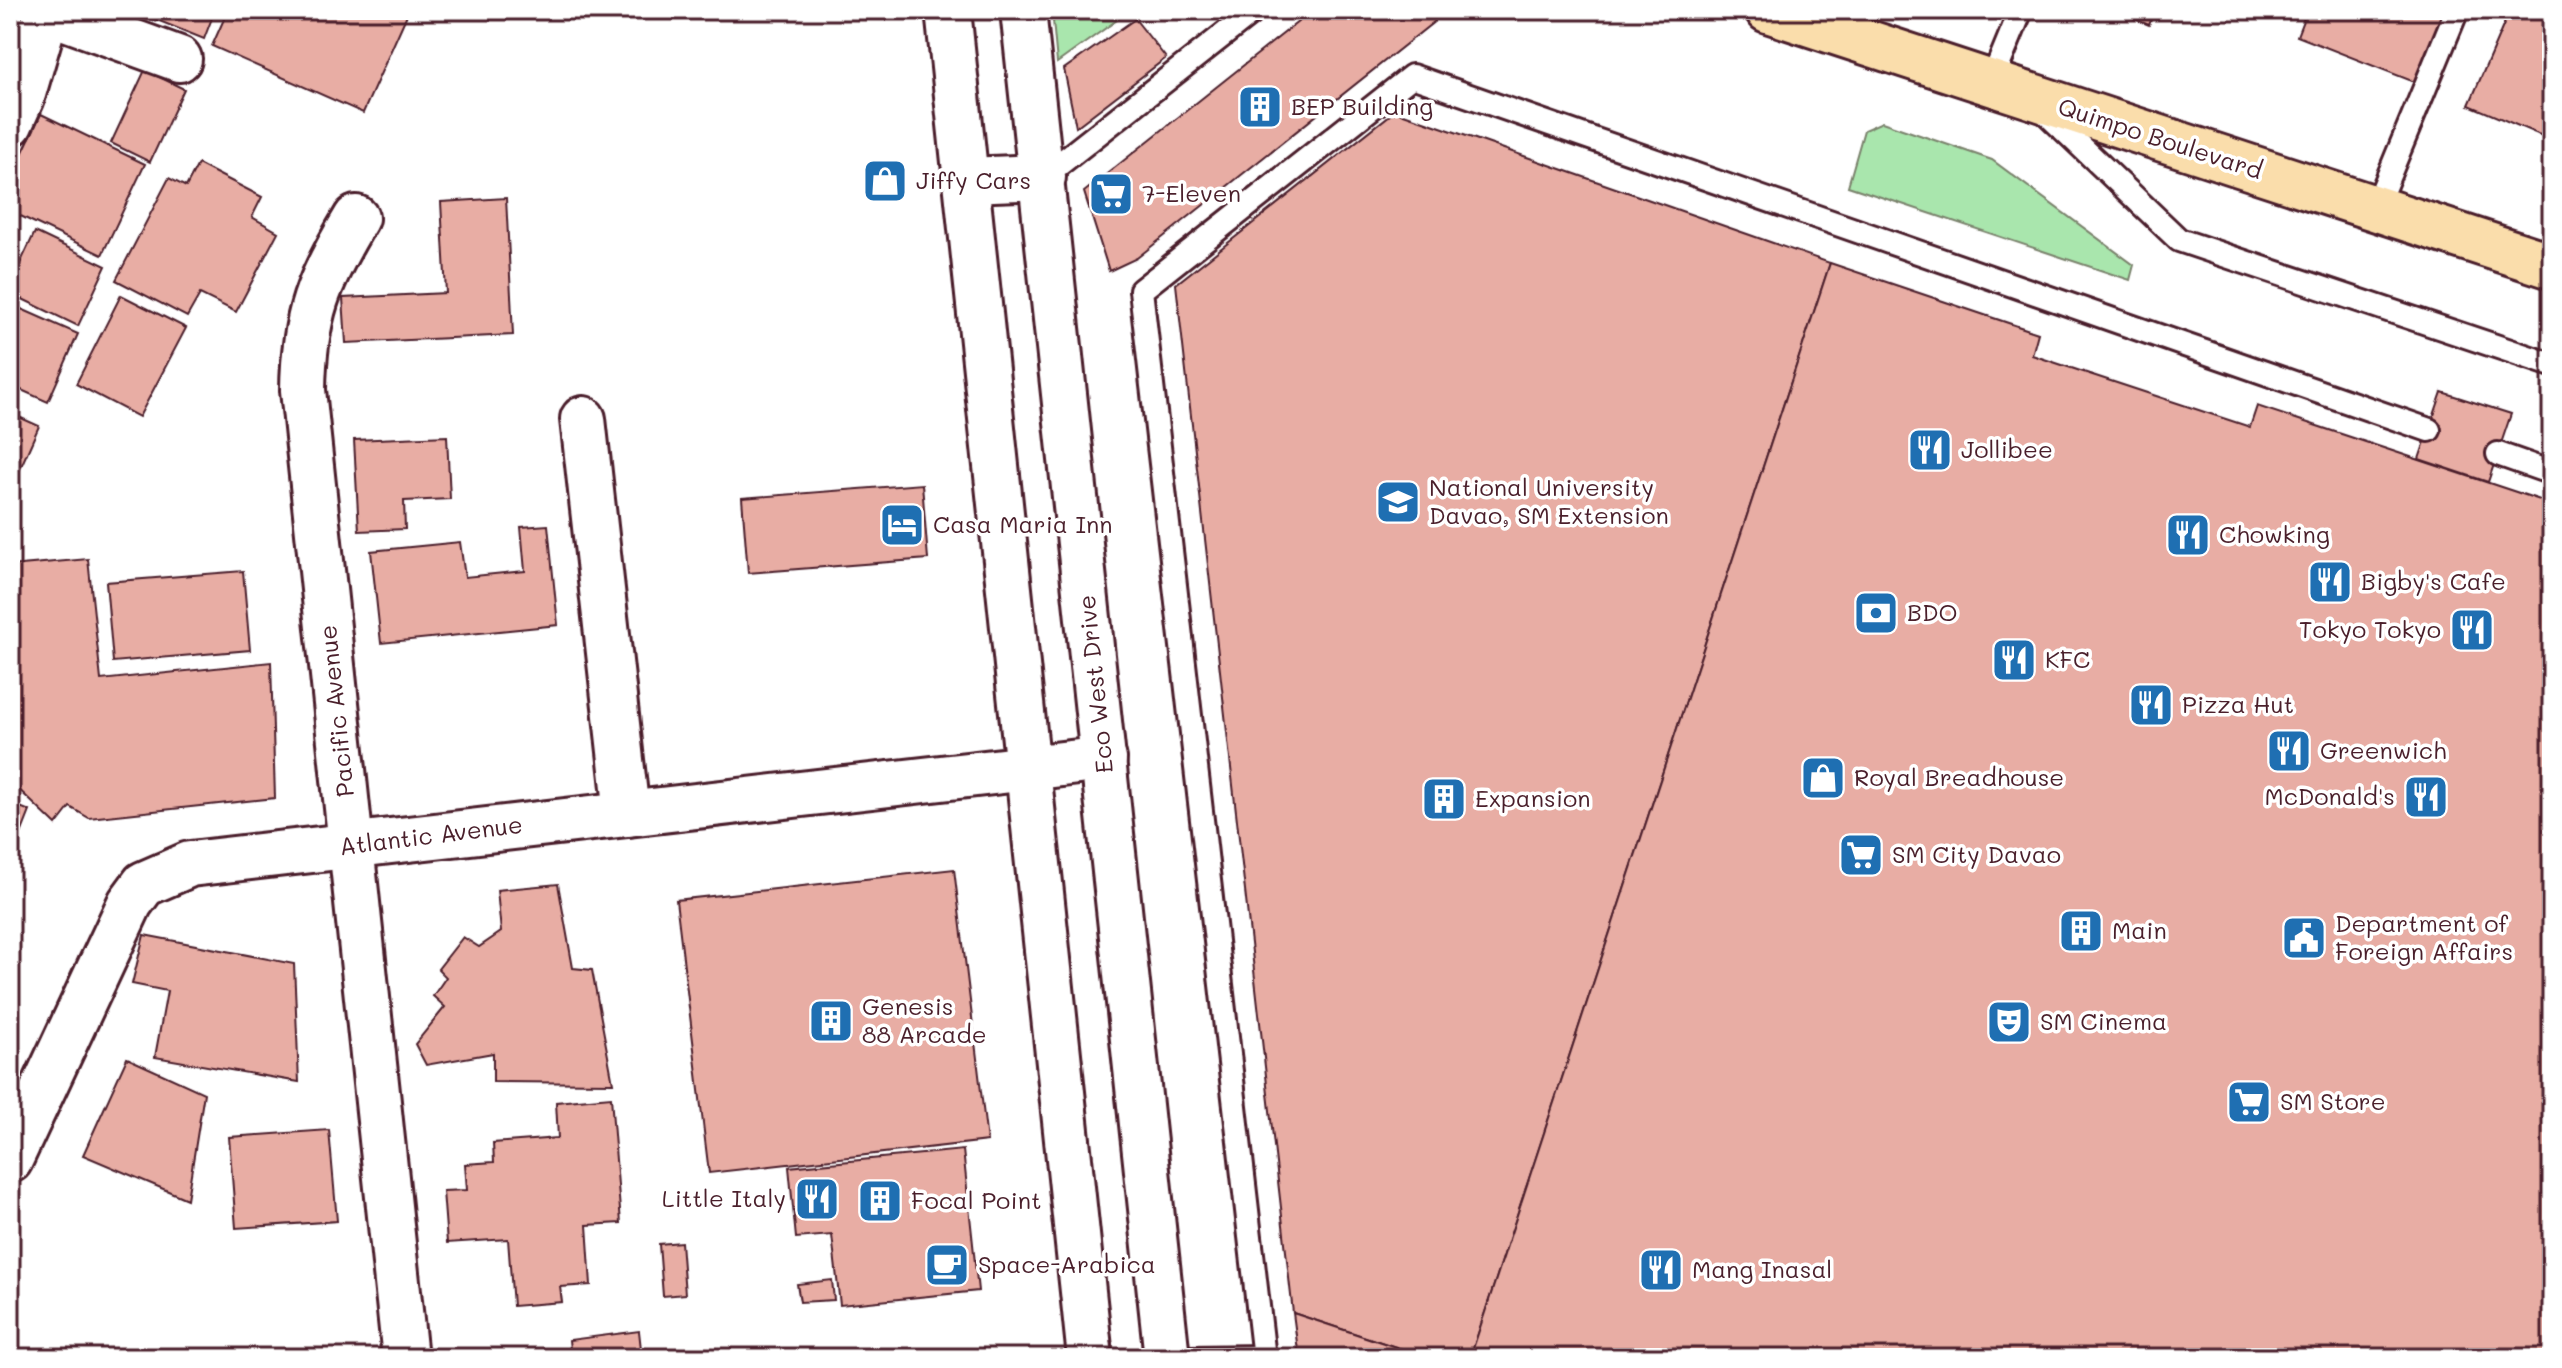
<svg xmlns="http://www.w3.org/2000/svg" width="2562" height="1368" font-family="Mali,sans-serif">
  <style>
    .green { fill: #a9e6ad; stroke: #7a826c; stroke-width: 2 }
    .building { fill: #e8ada4; stroke: #4a1f2b; stroke-width: 2 }
    .lines { fill: none; stroke-linecap: round; stroke-linejoin: round }
    .service-casing { stroke: #4a1f2b; stroke-width: 28 }
    .minor-casing { stroke: #4a1f2b; stroke-width: 50 }
    .tertiary-casing { stroke: #4a1f2b; stroke-width: 50 }
    .primary-casing { stroke: #4a1f2b; stroke-width: 50 }
    .service { stroke: #fff; stroke-width: 22 }
    .minor { stroke: #fff; stroke-width: 44 }
    .tertiary { stroke: #fff; stroke-width: 44 }
    .primary { stroke: #faddab; stroke-width: 44 }
    .labels { text-anchor: middle; stroke-width: 7; stroke-linejoin: round; paint-order: stroke }
    .poi-label { font-size: 24px; fill: #4a1f2b; stroke: #fff; text-anchor: start }
    .street-label { font-size: 24px; fill: #4a1f2b; stroke: #fff }
  </style>
  <rect width="100%" height="100%" fill="#fff"/>
  <filter id="ink" filterUnits="userSpaceOnUse"><feTurbulence type="fractalNoise" baseFrequency=".0125" numOctaves="2"/><feDisplacementMap in="SourceGraphic" scale="16" xChannelSelector="R" yChannelSelector="G"/><feConvolveMatrix kernelMatrix="1 2 1 2 8 2 1 2 1" color-interpolation-filters="sRGB"/></filter>
  <g filter="url(#ink)">
    <!-- green -->
    <g class="green">
      <polygon points="1052,10 1131,10 1057,63"/>
      <polygon points="1882,122 1992,160 2134,265 2130,280 1848,186 1864,130"/>
    </g>
    <!-- building -->
    <g class="building">
      <polygon points="132,10 215,10 204,39"/>
      <polygon points="228,10 409,10 363,113 212,46"/>
      <polygon points="1313,10 1435,10 1435,21 1137,258 1109,271 1084,192"/>
      <polygon points="2113,10 2155,10 2149,25"/>
      <polygon points="2307,10 2445,10 2417,83 2297,36"/>
      <polygon points="2510,10 2552,10 2552,140 2469,105"/>
      <polygon points="1135,19 1166,58 1076,127 1064,69"/>
      <polygon points="145,70 184,89 150,162 111,143"/>
      <polygon points="1395,111 1830,263 1470,1358 1429,1358 1293,1313 1176,284"/>
      <polygon points="41,114 145,164 102,255 10,211 10,179"/>
      <polygon points="198,164 262,197 252,217 278,232 236,312 200,294 187,317 116,280 169,178 186,187"/>
      <polygon points="506,198 513,335 346,343 343,298 446,293 441,202"/>
      <polygon points="35,232 106,266 78,326 10,293 10,285"/>
      <polygon points="1830,263 2038,333 2032,355 2250,427 2257,406 2552,504 2552,1358 1470,1358"/>
      <polygon points="121,295 186,328 139,417 76,384"/>
      <polygon points="10,304 78,334 48,402 10,385"/>
      <polygon points="2442,392 2511,414 2488,482 2419,459"/>
      <polygon points="10,413 39,426 19,471 10,467"/>
      <polygon points="447,436 450,499 404,501 405,529 359,531 354,440"/>
      <polygon points="922,484 928,559 748,573 742,498"/>
      <polygon points="548,525 558,625 381,643 371,551 460,542 465,577 525,571 521,527"/>
      <polygon points="88,559 101,680 271,662 275,798 89,818 70,807 56,825 10,781 10,566"/>
      <polygon points="243,571 250,650 113,662 106,582"/>
      <polygon points="10,803 30,811 10,862"/>
      <polygon points="954,869 987,1141 709,1173 676,900"/>
      <polygon points="558,884 573,968 592,970 613,1083 493,1082 493,1053 426,1065 415,1044 445,1007 433,996 446,977 438,969 463,937 479,947 501,932 497,890"/>
      <polygon points="144,935 294,964 299,1082 155,1057 167,991 132,984"/>
      <polygon points="127,1058 204,1093 187,1199 83,1155"/>
      <polygon points="611,1097 621,1223 587,1225 591,1285 560,1287 562,1302 513,1306 508,1239 447,1243 443,1191 467,1190 465,1164 494,1162 493,1143 558,1138 556,1102"/>
      <polygon points="329,1130 337,1221 236,1228 229,1137"/>
      <polygon points="963,1150 978,1291 840,1305 832,1235 796,1238 789,1167"/>
      <polygon points="681,1242 685,1294 663,1296 659,1244"/>
      <polygon points="832,1280 834,1300 800,1302 797,1284"/>
      <polygon points="1293,1313 1429,1358 1299,1358"/>
      <polygon points="639,1331 642,1358 571,1358 569,1340"/>
    </g>
    <g class="lines">
      <!-- service casing -->
      <g class="service-casing">
        <g id="service">
          <polyline points="1991,83 2021,10"/>
          <polyline points="2042,109 2179,240 2552,365"/>
          <polyline points="1043,177 1255,10"/>
          <polyline points="2375,209 2457,10"/>
          <polyline points="2498,454 2552,473"/>
          <polyline points="1187,1358 1264,1357"/>
          <polyline points="1264,1358 1141,290 1412,76 2429,430"/>
        </g>
      </g>
      <!-- minor casing -->
      <g class="minor-casing">
        <g id="minor">
          <polyline points="44,10 179,59"/>
          <polyline points="10,124 22,97 47,11"/>
          <path d="M356 218C318 281 304 315 303 390L405 1358"/>
          <polyline points="583,419 627,814"/>
          <polyline points="10,1160 130,903 144,884 190,864 1028,768"/>
        </g>
      </g>
      <!-- tertiary casing -->
      <g class="tertiary-casing">
        <g id="tertiary">
          <polyline points="948,10 1090,1358"/>
          <polyline points="1023,10 1167,1358"/>
          <polyline points="966,180 1043,177"/>
          <polyline points="1028,768 1104,759"/>
        </g>
      </g>
      <!-- primary casing -->
      <g class="primary-casing">
        <polyline id="primary" points="1768,10 2552,266"/>
      </g>
      <!-- service -->
      <use href="#service" class="service"/>
      <!-- minor -->
      <use href="#minor" class="minor"/>
      <!-- tertiary -->
      <use href="#tertiary" class="tertiary"/>
      <!-- primary -->
      <use href="#primary" class="primary"/>
    </g>
  </g>
  <!-- icons -->
  <defs>
    <g id="building-square" transform="scale(2.3)"><rect x="-9" y="-9" width="18" height="18" rx="4" fill="#1f6fb2" stroke="#fff"/><path d="M-4-6H4V6H1V3H-1V6H-4ZM-2.5-4.3h1.7v1.8h-1.7ZM.8-4.3h1.7v1.8H.8ZM-2.5-1h1.7V.8h-1.7ZM.8-1h1.7V.8H.8Z" fill="#fff"/></g>
    <g id="shop-square" transform="scale(2.3)"><rect x="-9" y="-9" width="18" height="18" rx="4" fill="#1f6fb2" stroke="#fff"/><path d="M-5-2.5h2.3a2.7 3.5 0 0 1 5.4 0H5L5.5 6h-11ZM-1.5-2.5h3a1.5 2.3 0 0 0-3 0Z" fill="#fff"/></g>
    <g id="supermarket-square" transform="scale(2.3)"><rect x="-9" y="-9" width="18" height="18" rx="4" fill="#1f6fb2" stroke="#fff"/><path d="M-6-5.5h2.5l.6 2H6L4.5 2H-2.5L-4.4-4H-6ZM-1.5 3.2a1.3 1.3 0 1 0 .1 0ZM3 3.2a1.3 1.3 0 1 0 .1 0Z" fill="#fff"/></g>
    <g id="restaurant-square" transform="scale(2.3)"><rect x="-9" y="-9" width="18" height="18" rx="4" fill="#1f6fb2" stroke="#fff"/><path d="M-5-6h1v4h1v-4h1v4h1v-4h1v5L-1.5 .5V6h-2V.5L-5-1ZM5-6V6H3V1.5H1.5Q1.5-4 5-6Z" fill="#fff"/></g>
    <g id="university-square" transform="scale(2.3)"><rect x="-9" y="-9" width="18" height="18" rx="4" fill="#1f6fb2" stroke="#fff"/><path d="M0-5L7-2L0 1L-7-2ZM-4 1L0 2.5L4 1V4Q0 6-4 4Z" fill="#fff"/></g>
    <g id="hotel-square" transform="scale(2.3)"><rect x="-9" y="-9" width="18" height="18" rx="4" fill="#1f6fb2" stroke="#fff"/><path d="M-6-4.5h1.5V1H6V5H4.5V3h-9V5H-6ZM-4 0a1.8 1.8 0 1 1 3.6 0ZM.5 0V-2.5h3Q6-2.5 6 0Z" fill="#fff"/></g>
    <g id="bank-square" transform="scale(2.3)"><rect x="-9" y="-9" width="18" height="18" rx="4" fill="#1f6fb2" stroke="#fff"/><path d="M-6-4H6V4H-6ZM0-2.3a2.3 2.3 0 1 0 0 4.6a2.3 2.3 0 1 0 0-4.6Z" fill="#fff"/></g>
    <g id="civic-square" transform="scale(2.3)"><rect x="-9" y="-9" width="18" height="18" rx="4" fill="#1f6fb2" stroke="#fff"/><path d="M-.6-6.5H3V-4.5H.6V-3L4-1V1h2V6H-6V1h2V-1L-.6-3ZM-1.2 2.5V6h2.4V2.5Z" fill="#fff"/></g>
    <g id="theatre-square" transform="scale(2.3)"><rect x="-9" y="-9" width="18" height="18" rx="4" fill="#1f6fb2" stroke="#fff"/><path d="M-5-5.5Q0-4 5-5.5V0Q5 5 0 6Q-5 5-5 0ZM-3.3-2.5H-1v1.5H-3.3ZM1-2.5H3.3v1.5H1ZM-2.8 1Q0 5.5 2.8 1Z" fill="#fff"/></g>
    <g id="cafe-square" transform="scale(2.3)"><rect x="-9" y="-9" width="18" height="18" rx="4" fill="#1f6fb2" stroke="#fff"/><path d="M-5.5-4.5H6V0H3Q3 3.5 0 3.5H-2.5Q-5.5 3.5-5.5 0ZM3-3.2v2h1.7v-2ZM-6 4.5H4V6H-6Z" fill="#fff"/></g>
  </defs>
  <g fill-rule="evenodd">
    <use href="#building-square" x="1260" y="107"/>
    <use href="#shop-square" x="885" y="181"/>
    <use href="#supermarket-square" x="1111" y="194"/>
    <use href="#restaurant-square" x="1930" y="450"/>
    <use href="#university-square" x="1398" y="502"/>
    <use href="#hotel-square" x="902" y="525"/>
    <use href="#restaurant-square" x="2188" y="535"/>
    <use href="#restaurant-square" x="2330" y="582"/>
    <use href="#bank-square" x="1876" y="613"/>
    <use href="#restaurant-square" x="2472" y="630"/>
    <use href="#restaurant-square" x="2014" y="660"/>
    <use href="#restaurant-square" x="2151" y="705"/>
    <use href="#restaurant-square" x="2289" y="751"/>
    <use href="#shop-square" x="1823" y="778"/>
    <use href="#restaurant-square" x="2426" y="797"/>
    <use href="#building-square" x="1444" y="799"/>
    <use href="#supermarket-square" x="1861" y="855"/>
    <use href="#building-square" x="2081" y="931"/>
    <use href="#civic-square" x="2304" y="938"/>
    <use href="#building-square" x="831" y="1021"/>
    <use href="#theatre-square" x="2009" y="1022"/>
    <use href="#supermarket-square" x="2249" y="1102"/>
    <use href="#restaurant-square" x="817" y="1199"/>
    <use href="#building-square" x="880" y="1201"/>
    <use href="#cafe-square" x="947" y="1265"/>
    <use href="#restaurant-square" x="1661" y="1270"/>
  </g>
  <g class="labels">
    <!-- poi labels -->
    <g class="poi-label">
      <text x="1291" y="115">BEP Building</text>
      <text x="916" y="189">Jiffy Cars</text>
      <text x="1142" y="202">7-Eleven</text>
      <text x="1961" y="458">Jollibee</text>
      <text x="1429" y="496">National University<tspan x="1429" dy="28">Davao, SM Extension</tspan></text>
      <text x="933" y="533">Casa Maria Inn</text>
      <text x="2219" y="543">Chowking</text>
      <text x="2361" y="590">Bigby's Cafe</text>
      <text x="1907" y="621">BDO</text>
      <text x="2441" y="638" text-anchor="end">Tokyo Tokyo</text>
      <text x="2045" y="668">KFC</text>
      <text x="2182" y="713">Pizza Hut</text>
      <text x="2320" y="759">Greenwich</text>
      <text x="1854" y="786">Royal Breadhouse</text>
      <text x="2395" y="805" text-anchor="end">McDonald's</text>
      <text x="1475" y="807">Expansion</text>
      <text x="1892" y="863">SM City Davao</text>
      <text x="2335" y="932">Department of<tspan x="2335" dy="28">Foreign Affairs</tspan></text>
      <text x="2112" y="939">Main</text>
      <text x="862" y="1015">Genesis<tspan x="862" dy="28">88 Arcade</tspan></text>
      <text x="2040" y="1030">SM Cinema</text>
      <text x="2280" y="1110">SM Store</text>
      <text x="786" y="1207" text-anchor="end">Little Italy</text>
      <text x="911" y="1209">Focal Point</text>
      <text x="978" y="1273">Space-Arabica</text>
      <text x="1692" y="1278">Mang Inasal</text>
    </g>
    <!-- street labels -->
    <g class="street-label">
      <text transform="translate(2160 139) rotate(18)" y="8">Quimpo Boulevard</text>
      <text transform="translate(1096 684) rotate(-96)" y="8">Eco West Drive</text>
      <text transform="translate(337 711) rotate(-96)" y="8">Pacific Avenue</text>
      <text transform="translate(431 836) rotate(-7)" y="8">Atlantic Avenue</text>
    </g>
  </g>
  <!-- margin -->
  <rect width="2562" height="1368" fill="none" stroke="#fff" stroke-width="40"/>
  <rect x="20" y="20" width="2522" height="1328" fill="none" stroke="#4a1f2b" stroke-width="3" filter="url(#ink)"/>
</svg>
